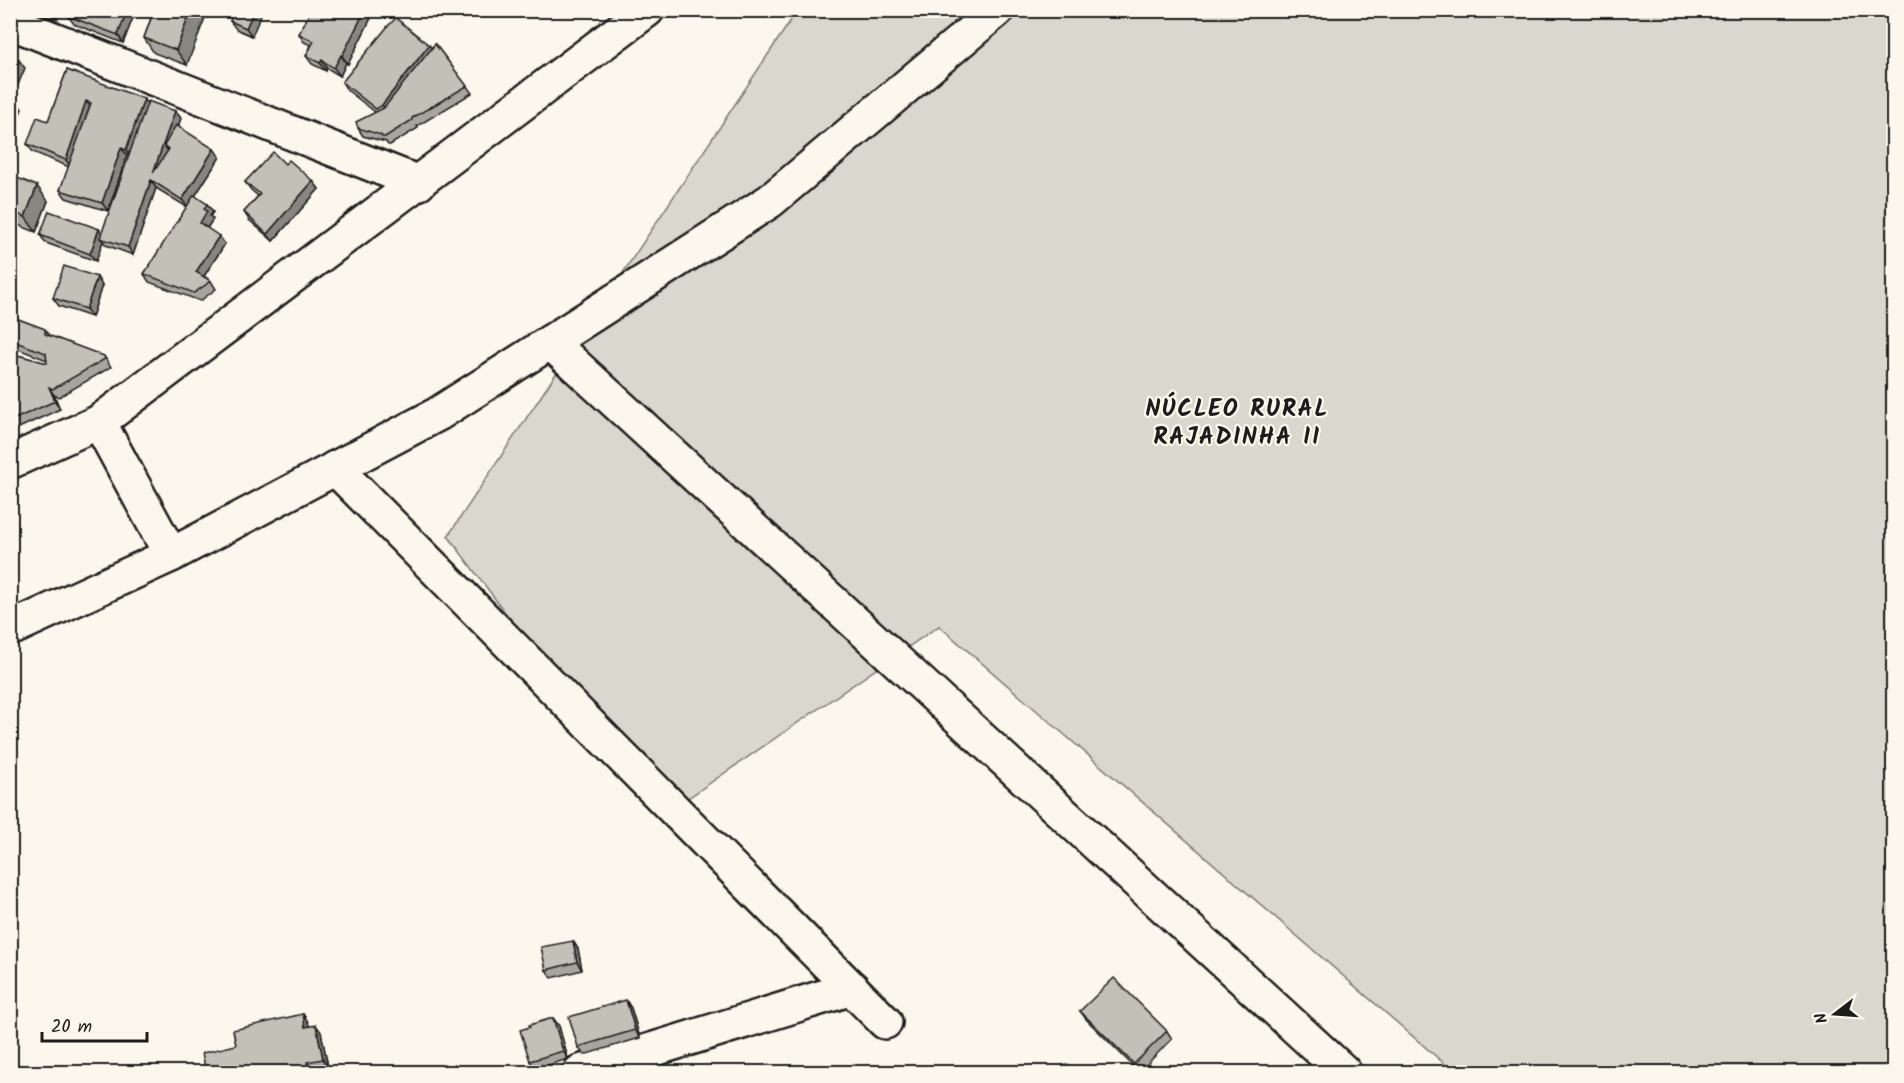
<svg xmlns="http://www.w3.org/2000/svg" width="1904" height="1083" font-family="Kalam,sans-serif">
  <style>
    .green { fill: #dad7ce; stroke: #7b7a75; stroke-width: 1.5 }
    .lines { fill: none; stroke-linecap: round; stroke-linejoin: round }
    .minor-casing { stroke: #1c1c1c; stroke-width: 38 }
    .major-casing { stroke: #1c1c1c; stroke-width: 38 }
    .minor { stroke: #fbf7ec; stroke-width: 33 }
    .major { stroke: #fbf7ec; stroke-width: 33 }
    .wall { fill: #a8a59e; stroke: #1c1c1c; stroke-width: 1.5 }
    .shaded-wall { fill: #888681; stroke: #1c1c1c; stroke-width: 1.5 }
    .building { fill: #c3c0b8; stroke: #1c1c1c; stroke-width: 1.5 }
    .labels { text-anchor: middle; stroke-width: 4.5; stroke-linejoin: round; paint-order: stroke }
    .district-label { font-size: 24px; font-weight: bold; letter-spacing: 1.5px; fill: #1c1c1c; stroke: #fbf7ec }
  </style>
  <rect width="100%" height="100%" fill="#fbf7ec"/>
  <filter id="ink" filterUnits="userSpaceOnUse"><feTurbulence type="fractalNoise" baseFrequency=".0167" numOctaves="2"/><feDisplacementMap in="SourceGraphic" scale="12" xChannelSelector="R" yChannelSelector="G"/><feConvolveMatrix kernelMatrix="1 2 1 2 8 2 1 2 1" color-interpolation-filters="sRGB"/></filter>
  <g filter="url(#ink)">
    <!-- green -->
    <polygon class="green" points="775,11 1893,11 1893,1072 1454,1072 939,626 659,818 448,536 795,14"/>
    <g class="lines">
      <!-- minor casing -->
      <g class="minor-casing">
        <g id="minor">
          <polyline points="10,22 419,183"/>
          <polyline points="550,342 1344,1072"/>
          <polyline points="99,422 171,555"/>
          <polyline points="10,462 99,422 647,10"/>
          <polyline points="335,468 885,1022"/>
          <polyline points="580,1072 852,988"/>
        </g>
      </g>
      <!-- major casing -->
      <g class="major-casing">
        <polyline id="major" points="10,629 171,555 438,414 770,201 997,10"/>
      </g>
      <!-- minor -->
      <use href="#minor" class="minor"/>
      <!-- major -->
      <use href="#major" class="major"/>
    </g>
    <!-- wall -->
    <g class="wall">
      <polygon points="36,10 60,10 57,19 37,12"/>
      <polygon points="70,10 136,10 123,43 74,24 68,16"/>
      <polygon points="154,10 187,65 154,53 144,38"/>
      <polygon points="235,10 252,36 236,29 230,21"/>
      <polygon points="311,10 373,10 374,12 348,64 346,63 340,76 327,68 326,71 312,64 306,56 311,45 304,42 299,34"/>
      <polygon points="435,44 472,93 417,126 418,128 390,145 388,145 386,142 363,136 358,128 375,112 347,90 342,82 429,45 431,48"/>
      <polygon points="67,70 147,103 175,111 181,118 178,126 220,157 195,196 207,204 213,212 210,216 213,219 207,228 225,244 204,276 211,281 216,289 200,301 149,282 144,274 187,207 156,188 133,255 106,245 103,241 96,261 46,243 40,235 99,229 102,233 129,156 127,155 108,211 66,198 60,190 69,167 33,152 27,144 48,121"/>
      <polygon points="285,164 313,181 319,189 273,241 249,220 244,212 258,196 251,190 245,182"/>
      <polygon points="10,175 48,201 36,232 10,222"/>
      <polygon points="102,285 92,317 59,306 53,298"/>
      <polygon points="10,316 45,329 50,336 104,356 111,367 59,397 54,395 60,409 10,432 10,353 47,363 47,360 10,346"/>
      <polygon points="573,941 578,949 582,970 552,978 546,970"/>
      <polygon points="631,1008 640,1038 584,1055 578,1047"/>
      <polygon points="1080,1011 1167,1031 1172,1039 1139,1072 1086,1019"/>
      <polygon points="303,1014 308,1022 309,1026 321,1032 328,1067 313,1070 313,1072 206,1072 236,1045"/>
      <polygon points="553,1018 559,1026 568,1059 535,1069 530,1061 530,1027"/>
    </g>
    <!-- shaded-wall -->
    <g class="shaded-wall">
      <polygon points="60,10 57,19 52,11"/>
      <polygon points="127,10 136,10 123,43 118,35"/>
      <polygon points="191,10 208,10 187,65 176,50"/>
      <polygon points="254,10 263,10 252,36 246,28"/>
      <polygon points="365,10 373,10 374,12 348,64 342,56"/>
      <polygon points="429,45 435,53 387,113 382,105"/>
      <polygon points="341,55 346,63 340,76 334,68"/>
      <polygon points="19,60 25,68 10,104 10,83"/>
      <polygon points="322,60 327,68 326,71 320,63"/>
      <polygon points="144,99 149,106 132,157 126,150"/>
      <polygon points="86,101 92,109 71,168 66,160"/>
      <polygon points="16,102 22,109 10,138 10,116"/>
      <polygon points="175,111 181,118 170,150 164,146 169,152 153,173"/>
      <polygon points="121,148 127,155 108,211 102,203"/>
      <polygon points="214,149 220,157 188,207 182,200"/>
      <polygon points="151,180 156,188 133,255 128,247"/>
      <polygon points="313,181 319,189 273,241 267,234"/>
      <polygon points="37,186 48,201 36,232 25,217"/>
      <polygon points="207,204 213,212 210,216 213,219 205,231 200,223 204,209"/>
      <polygon points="99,229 104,236 100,238 103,241 96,261 90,254"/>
      <polygon points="219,236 225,244 202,279 196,272"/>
      <polygon points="97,277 102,285 92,317 86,309"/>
      <polygon points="49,387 54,395 60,409 55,401"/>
      <polygon points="573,941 578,949 582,970 577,962"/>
      <polygon points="626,1000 631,1008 640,1038 635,1030"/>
      <polygon points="303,1014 308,1022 311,1035 305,1027"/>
      <polygon points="553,1018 559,1026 568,1059 563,1051"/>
      <polygon points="316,1025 321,1032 328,1067 323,1059"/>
      <polygon points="307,1062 313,1070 313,1072 309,1072"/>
    </g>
    <!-- building -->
    <g class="building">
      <polygon points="70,10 127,10 118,35 68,16"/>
      <polygon points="154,10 191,10 176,50 144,38"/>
      <polygon points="235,10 254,10 246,28 230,21"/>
      <polygon points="311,10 365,10 342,56 341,55 334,68 322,60 320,63 306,56 314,41 299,34"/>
      <polygon points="396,18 429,45 382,105 376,109 342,82 388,26"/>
      <polygon points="435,44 467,86 412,118 412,120 385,137 382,137 381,135 358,128 356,122 384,108"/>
      <polygon points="10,57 19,60 10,83"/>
      <polygon points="67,70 144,99 126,150 121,148 102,203 60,190 91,103 86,101 66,160 27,144 37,117 48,121"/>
      <polygon points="10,99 16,102 10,116"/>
      <polygon points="148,101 175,111 153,173 169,149 164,146 176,125 214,149 182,200 151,180 128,247 100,238"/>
      <polygon points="273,152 285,164 289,160 313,181 267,234 244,212 260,194 245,182"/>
      <polygon points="10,175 37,186 25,217 10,211"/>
      <polygon points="194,195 207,204 204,209 207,211 200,223 219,236 196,272 211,281 194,293 144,274"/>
      <polygon points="49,211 99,229 90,254 40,235"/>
      <polygon points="64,266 97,277 86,309 53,298"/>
      <polygon points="10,316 45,329 45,334 104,356 105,359 53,389 49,387 55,401 10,421 10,353 47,363 46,353 10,340"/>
      <polygon points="573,941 577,962 546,970 541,947"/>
      <polygon points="1114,978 1167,1031 1134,1064 1080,1011"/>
      <polygon points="626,1000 635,1030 578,1047 569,1017"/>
      <polygon points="303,1014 305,1027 316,1025 323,1059 307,1062 309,1072 206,1072 202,1053 236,1045 233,1030"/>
      <polygon points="553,1018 563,1051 530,1061 520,1030 530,1027 529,1025"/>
    </g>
  </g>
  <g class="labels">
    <!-- district labels -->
    <g class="district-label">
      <text x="1237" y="416">NÚCLEO RURAL<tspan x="1237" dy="28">RAJADINHA II</tspan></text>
    </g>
  </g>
  <!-- margin -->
  <rect width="1904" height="1083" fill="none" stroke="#fbf7ec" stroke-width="36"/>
  <rect x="18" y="18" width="1868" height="1047" fill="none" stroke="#1c1c1c" stroke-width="2" filter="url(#ink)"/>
  <!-- north arrow -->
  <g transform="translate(1835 1014) rotate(253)" stroke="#fbf7ec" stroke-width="4.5" paint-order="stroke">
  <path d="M0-4.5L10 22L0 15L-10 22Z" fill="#1c1c1c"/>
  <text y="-9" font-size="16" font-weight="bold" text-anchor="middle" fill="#1c1c1c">N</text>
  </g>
  <!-- scale -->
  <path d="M42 1032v9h105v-9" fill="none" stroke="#1c1c1c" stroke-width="3"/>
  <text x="51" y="1032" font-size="18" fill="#1c1c1c" stroke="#fbf7ec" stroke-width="4.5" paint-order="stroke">20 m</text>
</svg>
